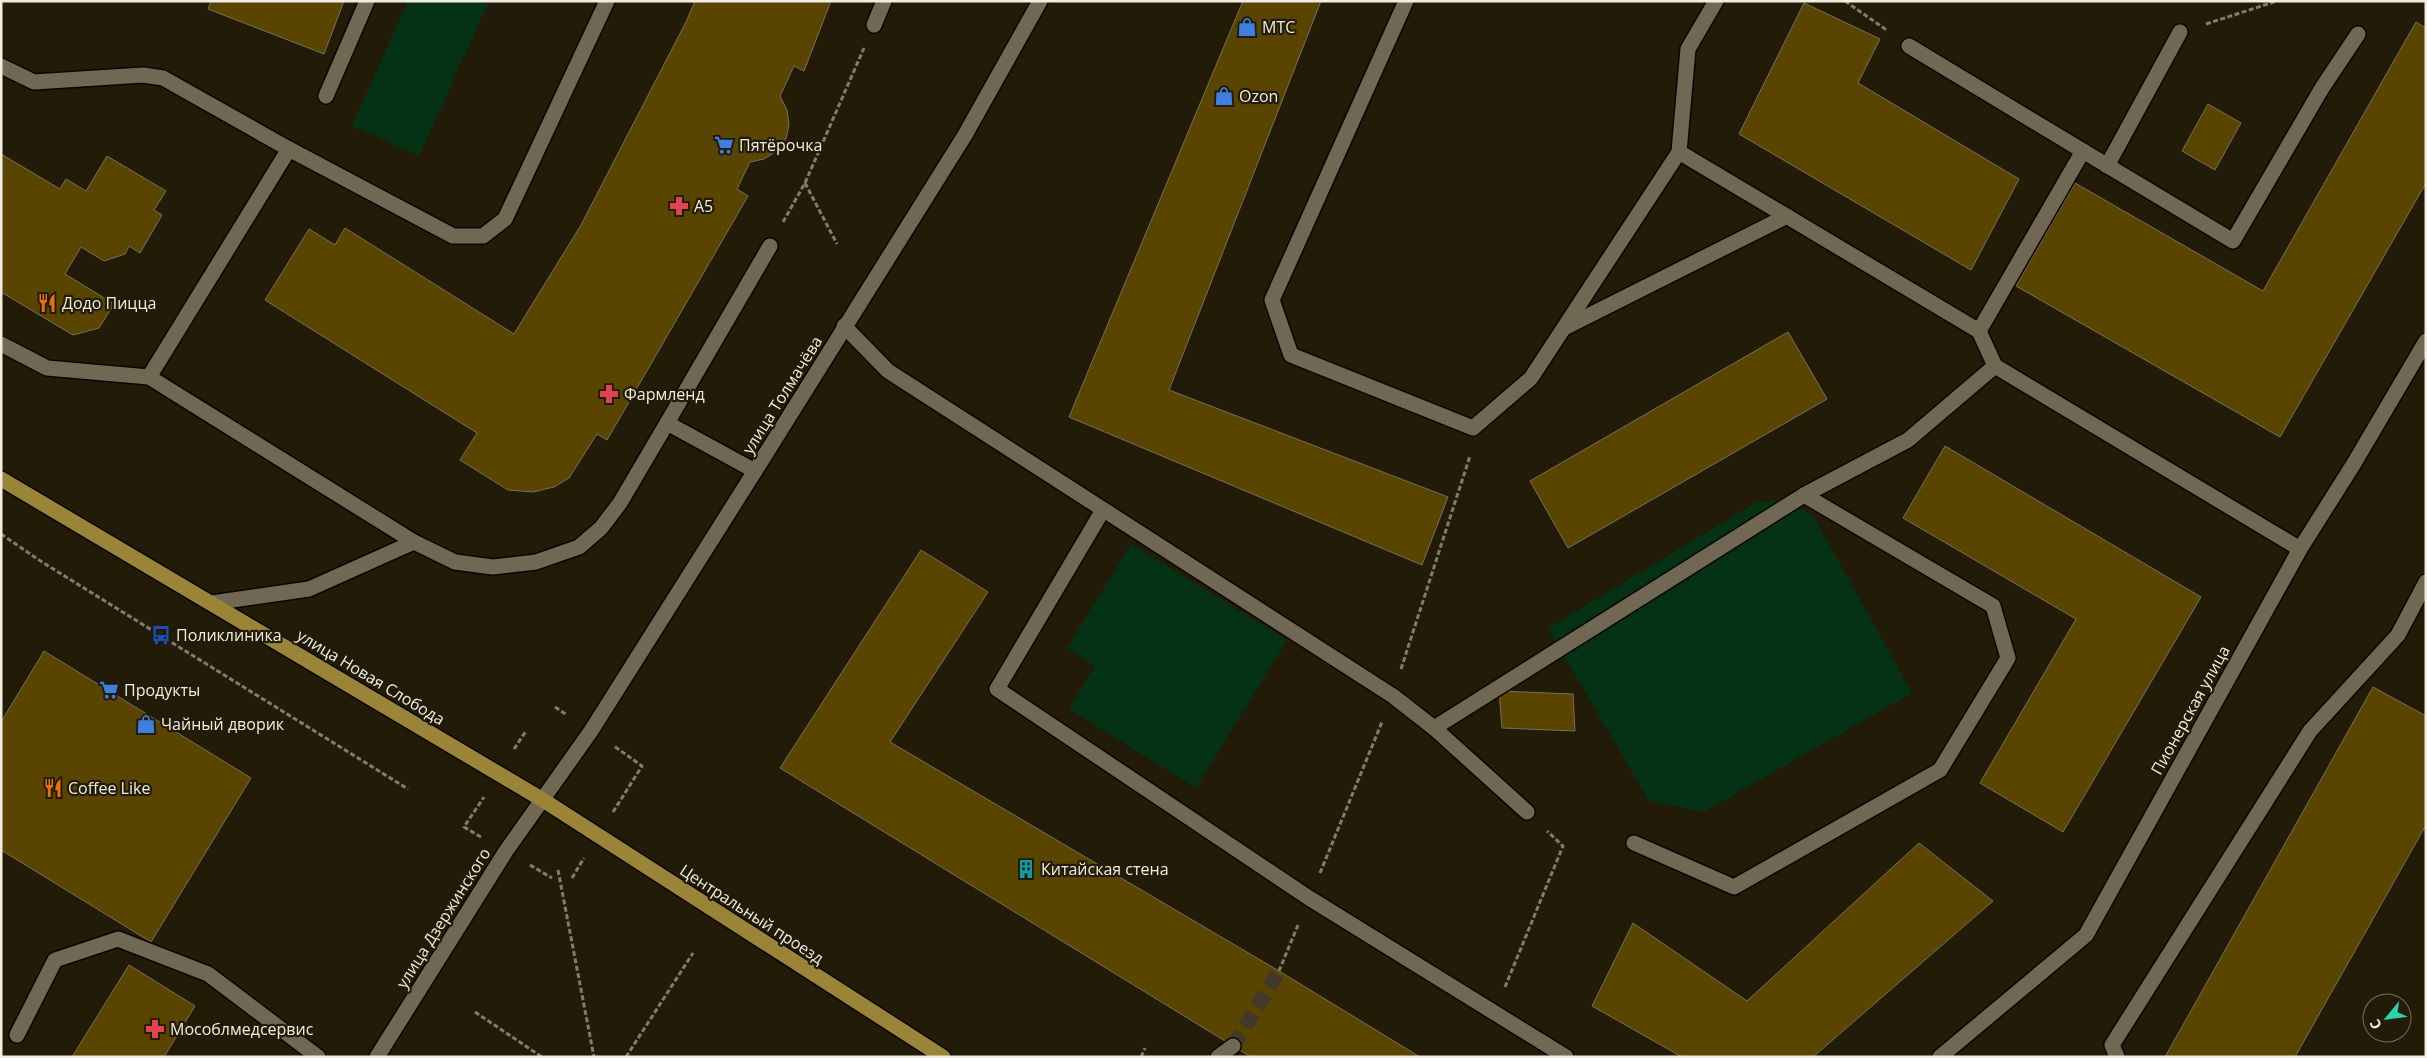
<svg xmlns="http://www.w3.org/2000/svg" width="2427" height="1058" font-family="'Open Sans',sans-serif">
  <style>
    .green { fill: #053214 }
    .building { fill: #594400; stroke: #78705b }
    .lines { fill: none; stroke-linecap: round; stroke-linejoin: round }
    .minor-tunnel { stroke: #413a29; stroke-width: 15; stroke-dasharray: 15 8; stroke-linecap: butt }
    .minor-casing { stroke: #0b0500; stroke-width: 18 }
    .major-casing { stroke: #0b0500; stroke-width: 18 }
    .path { stroke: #827c6d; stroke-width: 3; stroke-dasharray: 5 2.5; stroke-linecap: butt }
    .minor { stroke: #716854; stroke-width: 15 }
    .major { stroke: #998438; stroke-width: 15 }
    .labels { text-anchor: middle; stroke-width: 4.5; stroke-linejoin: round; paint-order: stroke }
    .poi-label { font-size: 16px; fill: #f2ede2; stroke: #221b08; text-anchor: start }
    .street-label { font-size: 16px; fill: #f2ede2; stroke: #221b08 }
  </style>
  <rect width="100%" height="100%" fill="#221b08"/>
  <!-- green -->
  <g class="green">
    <polygon points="408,1 489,1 419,156 352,126"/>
    <polygon points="1781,500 1812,514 1912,693 1704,812 1649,801 1548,628 1757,502"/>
    <polygon points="1131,544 1287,640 1196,788 1069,709 1095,666 1067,648"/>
  </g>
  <!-- building -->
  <g class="building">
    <polygon points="211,1 344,1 324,54 208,9"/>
    <polygon points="695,1 831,1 804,71 794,66 780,96 787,110 789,124 786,139 777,151 764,159 750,162 737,189 748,196 607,440 597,434 569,478 554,487 533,492 508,490 460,460 477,433 265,300 309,229 335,245 345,228 514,334 581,225 686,22"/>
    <polygon points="1243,1 1321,1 1169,390 1448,497 1422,565 1069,417"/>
    <polygon points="1804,3 1880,39 1858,83 2019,179 1971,270 1739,134"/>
    <polygon points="2416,22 2426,28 2426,183 2280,437 2016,286 2075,183 2263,291"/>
    <polygon points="2208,104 2241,123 2215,170 2182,151"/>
    <polygon points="1,154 60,189 66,179 86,191 107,156 166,191 154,210 162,215 140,253 129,246 125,254 104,261 81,247 65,274 114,304 99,328 73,335 1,292"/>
    <polygon points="1788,332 1827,399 1568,548 1530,481"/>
    <polygon points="1945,446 2201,597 2063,832 1980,783 2076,619 1903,518"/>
    <polygon points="921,550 988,592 890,742 1279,971 1420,1057 1251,1057 780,768"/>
    <polygon points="44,651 251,778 151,942 1,850 1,722"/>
    <polygon points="2373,687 2426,716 2426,825 2295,1057 2165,1057"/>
    <polygon points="1499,691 1573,694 1575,731 1502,728"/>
    <polygon points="1919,843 1993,901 1813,1057 1682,1057 1592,1006 1633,923 1747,1001"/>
    <polygon points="129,965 195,1006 164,1057 72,1057"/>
  </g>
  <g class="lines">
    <!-- minor-tunnel -->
    <polyline class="minor-tunnel" points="1233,1046 1279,971"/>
    <!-- minor casing -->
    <g class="minor-casing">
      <g id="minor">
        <polyline points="607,1 505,219 483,236 453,236 289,149 149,377 414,542 455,562 493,567 536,562 579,547 601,528 620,503 667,423"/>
        <polyline points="1406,1 1272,300 1291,355 1473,428 1531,378 1679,152"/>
        <polyline points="1716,1 1688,49 1679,152 1979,331"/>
        <polyline points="874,25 884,1"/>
        <polyline points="1909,46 2083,151"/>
        <polyline points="1,66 34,82 143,75 163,78 289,149"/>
        <polyline points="326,96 367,1"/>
        <polyline points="2107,166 2180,32"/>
        <polyline points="844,326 888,371 1393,696 1434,728 1804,495 1908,440 1995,366"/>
        <polyline points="1564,328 1787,216"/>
        <polyline points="1,344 47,368 149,377"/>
        <polyline points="755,471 667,423 770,246"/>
        <polyline points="1103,510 997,689 1309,898 1566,1057"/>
        <polyline points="2300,549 1995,366 1979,331 2083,151 2233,241 2322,88 2358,34"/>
        <polyline points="212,603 309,589 414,542"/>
        <polyline points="1434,728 1527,812"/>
        <polyline points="1634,843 1734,887 1940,770 2008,658 1993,606 1804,495"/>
        <polyline points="17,1035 55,960 118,939 208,974 318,1057"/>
        <polyline points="377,1057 506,851 591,731 755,471 965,135 1040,1"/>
        <polyline points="1218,1057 1233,1046"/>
        <polyline points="1940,1057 2086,935 2300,549 2353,465 2426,341"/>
        <polyline points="2117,1057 2112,1045 2310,731 2398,635 2426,582"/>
      </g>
    </g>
    <!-- major casing -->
    <g class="major-casing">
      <polyline id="major" points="1,479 543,800 943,1057"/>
    </g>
    <!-- path -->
    <g class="path">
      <polyline points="1845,1 1888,31"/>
      <polyline points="2206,24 2277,1"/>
      <polyline points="805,183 837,244"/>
      <polyline points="783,222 805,183 864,48"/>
      <polyline points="1,534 42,562 408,789"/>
      <polyline points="1401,669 1470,456"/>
      <polyline points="555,707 567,715"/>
      <polyline points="514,749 526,731"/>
      <polyline points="613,812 642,766 614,746"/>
      <polyline points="481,837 464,827 484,797"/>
      <polyline points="530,865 552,878"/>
      <polyline points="558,870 594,1057"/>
      <polyline points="1320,873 1382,722"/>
      <polyline points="572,878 584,858"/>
      <polyline points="1279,971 1298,925"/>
      <polyline points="1505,987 1563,846 1547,831"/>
      <polyline points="475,1012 542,1057"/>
      <polyline points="626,1057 693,953"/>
      <polyline points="1141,1057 1145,1048"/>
    </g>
    <!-- minor -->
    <use href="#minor" class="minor"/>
    <!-- major -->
    <use href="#major" class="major"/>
  </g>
  <!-- icons -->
  <defs>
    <g id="shop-bare" transform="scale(1.5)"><path d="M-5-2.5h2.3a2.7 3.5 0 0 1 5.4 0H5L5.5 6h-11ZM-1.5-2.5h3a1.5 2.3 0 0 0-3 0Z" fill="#3f7fe0" stroke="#221b08" stroke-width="2.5" paint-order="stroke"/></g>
    <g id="supermarket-bare" transform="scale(1.5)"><path d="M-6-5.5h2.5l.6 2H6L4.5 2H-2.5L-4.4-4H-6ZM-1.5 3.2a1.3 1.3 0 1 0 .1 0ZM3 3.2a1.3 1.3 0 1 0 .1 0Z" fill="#3f7fe0" stroke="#221b08" stroke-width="2.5" paint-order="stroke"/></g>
    <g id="pharmacy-bare" transform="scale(1.5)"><path d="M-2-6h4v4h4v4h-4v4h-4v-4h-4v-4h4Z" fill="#e0444e" stroke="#221b08" stroke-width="2.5" paint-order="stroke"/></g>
    <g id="restaurant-bare" transform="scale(1.5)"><path d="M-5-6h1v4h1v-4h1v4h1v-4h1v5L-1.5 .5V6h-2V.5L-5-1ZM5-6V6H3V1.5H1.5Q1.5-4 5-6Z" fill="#e8710a" stroke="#221b08" stroke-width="2.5" paint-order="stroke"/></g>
    <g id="bus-bare" transform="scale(1.5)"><path d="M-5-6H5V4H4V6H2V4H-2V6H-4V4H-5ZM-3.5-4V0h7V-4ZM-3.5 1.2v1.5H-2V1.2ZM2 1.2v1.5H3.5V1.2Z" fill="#1a4fb4" stroke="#221b08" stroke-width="2.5" paint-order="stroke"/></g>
    <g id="building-bare" transform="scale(1.5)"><path d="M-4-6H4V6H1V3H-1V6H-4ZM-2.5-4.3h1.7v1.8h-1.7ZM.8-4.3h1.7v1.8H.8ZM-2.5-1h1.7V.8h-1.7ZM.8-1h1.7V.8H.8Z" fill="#0f9aa8" stroke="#221b08" stroke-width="2.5" paint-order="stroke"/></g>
  </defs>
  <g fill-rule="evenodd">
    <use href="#shop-bare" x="1247" y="27"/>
    <use href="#shop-bare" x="1224" y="96"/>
    <use href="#supermarket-bare" x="724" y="145"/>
    <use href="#pharmacy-bare" x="679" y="206"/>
    <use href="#restaurant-bare" x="47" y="303"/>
    <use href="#pharmacy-bare" x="609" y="394"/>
    <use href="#bus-bare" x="161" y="635"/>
    <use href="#supermarket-bare" x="109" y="690"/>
    <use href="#shop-bare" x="146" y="724"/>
    <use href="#restaurant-bare" x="53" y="788"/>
    <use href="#building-bare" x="1026" y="869"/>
    <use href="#pharmacy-bare" x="155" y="1029"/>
  </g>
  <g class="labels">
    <!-- poi labels -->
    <g class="poi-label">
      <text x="1262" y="33">МТС</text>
      <text x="1239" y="102">Ozon</text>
      <text x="739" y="151">Пятёрочка</text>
      <text x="694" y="212">А5</text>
      <text x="62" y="309">Додо Пицца</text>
      <text x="624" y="400">Фармленд</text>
      <text x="176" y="641">Поликлиника</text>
      <text x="124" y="696">Продукты</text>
      <text x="161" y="730">Чайный дворик</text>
      <text x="68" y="794">Coffee Like</text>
      <text x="1041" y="875">Китайская стена</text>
      <text x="170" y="1035">Мособлмедсервис</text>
    </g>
    <!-- street labels -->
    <g class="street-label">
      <text transform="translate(782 395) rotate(-58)" y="6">улица Толмачёва</text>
      <text transform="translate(371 677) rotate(31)" y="6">улица Новая Слобода</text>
      <text transform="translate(2190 710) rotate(-61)" y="6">Пионерская улица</text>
      <text transform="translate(752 914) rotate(33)" y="6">Центральный проезд</text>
      <text transform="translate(443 918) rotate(-58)" y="6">улица Дзержинского</text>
    </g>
  </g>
  <!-- border -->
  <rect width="2427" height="1058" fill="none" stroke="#f2ede2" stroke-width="5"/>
  <!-- north arrow -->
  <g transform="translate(2387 1018) rotate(241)"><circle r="24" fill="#221b08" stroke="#756f5f"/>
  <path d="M0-4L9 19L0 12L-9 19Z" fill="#26d5ae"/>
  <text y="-8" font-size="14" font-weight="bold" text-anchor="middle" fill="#f2ede2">С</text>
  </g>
</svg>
